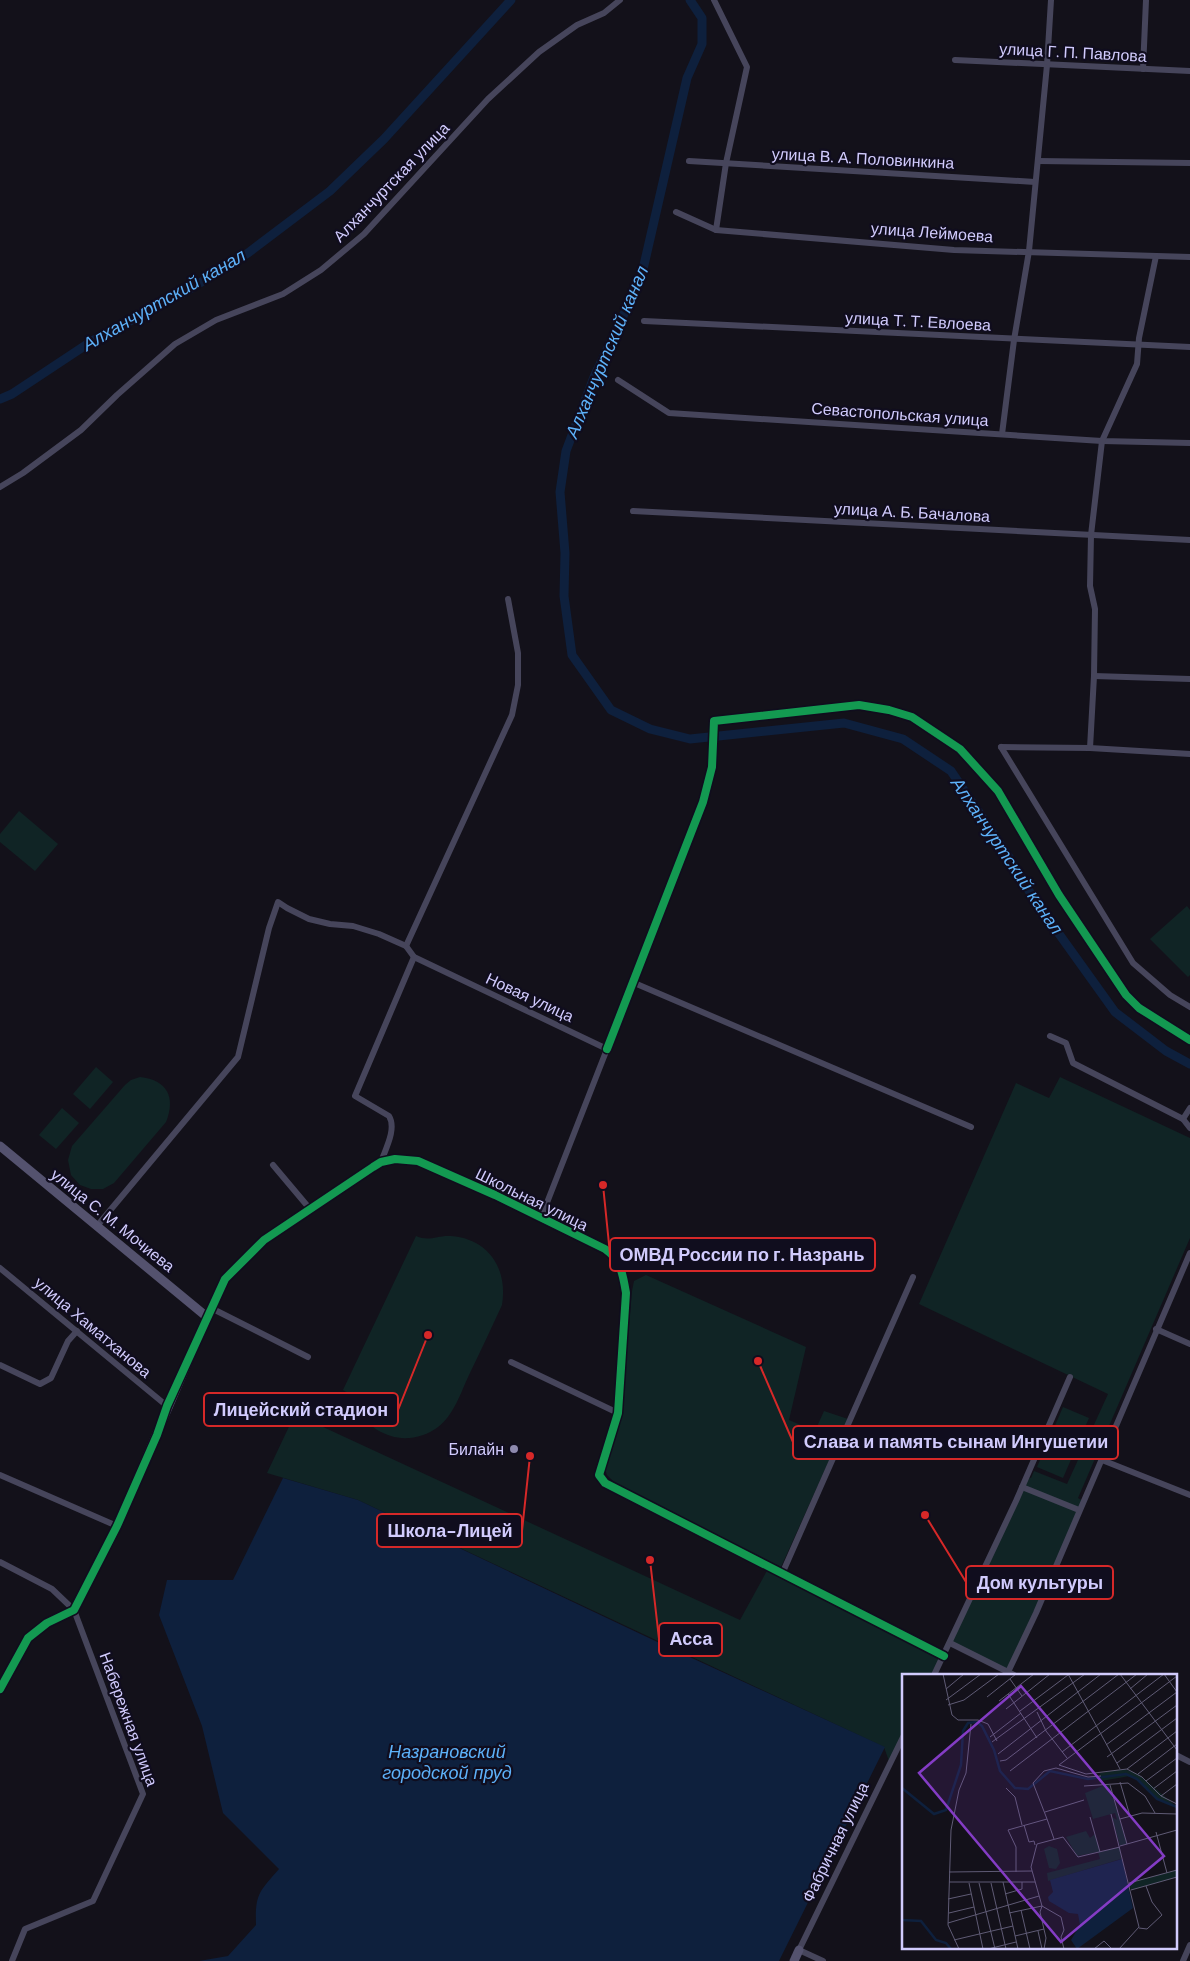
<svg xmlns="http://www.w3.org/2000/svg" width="1190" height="1961" font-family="'DM Sans',sans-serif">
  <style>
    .green { fill: #102425 }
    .water { fill: #0e203d }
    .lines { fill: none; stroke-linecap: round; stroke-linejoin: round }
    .canal { stroke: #0e203d; stroke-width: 9 }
    .street { stroke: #46455b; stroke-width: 6 }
    .secondary { stroke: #54526e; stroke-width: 9 }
    .cycleway-casing { stroke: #100d1e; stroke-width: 11 }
    .cycleway { stroke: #139951; stroke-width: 8 }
    .poi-dot { fill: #8e8aae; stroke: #100d1e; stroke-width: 2 }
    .labels { text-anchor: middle; stroke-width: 4.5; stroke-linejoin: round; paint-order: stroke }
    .street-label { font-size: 16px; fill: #d1cbfd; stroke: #100d1e }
    .poi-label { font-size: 16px; fill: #d1cbfd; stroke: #100d1e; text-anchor: end }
    .water-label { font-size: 18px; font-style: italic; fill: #5db1f9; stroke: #100d1e }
    .inset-river { fill: none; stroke: #0e203d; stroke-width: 2.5 }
    .inset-road { fill: none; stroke: #5f5b75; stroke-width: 1 }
    .view { fill: #843cc5; fill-opacity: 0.15; stroke: #843cc5; stroke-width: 2.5 }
    .inset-edge { fill: none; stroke: #d1cbfd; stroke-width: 2.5 }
    .leader { fill: none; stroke: #d62828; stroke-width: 2 }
    .callout-dot { fill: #d62828; stroke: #100d1e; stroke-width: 2 }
    .callout { fill: #100d1e; stroke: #d62828; stroke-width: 2 }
    .callout-label { font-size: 18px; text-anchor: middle; font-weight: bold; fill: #d1cbfd }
  </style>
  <rect width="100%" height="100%" fill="#13111a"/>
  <!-- green -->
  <g class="green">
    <polygon points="19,811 58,844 35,871 0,842 0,834"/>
    <polygon points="1187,906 1190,910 1190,975 1188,977 1150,939"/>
    <polygon points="96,1067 113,1082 90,1109 73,1094"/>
    <path d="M140 1077C167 1080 176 1097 166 1122L114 1183 103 1189H91L80 1185 71 1175 68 1160 72 1146 125 1085 131 1080Z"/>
    <polygon points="1060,1077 1190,1138 1190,1238 1078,1498 1083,1501 1008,1672 950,1643 1026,1477 1031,1478 1034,1471 1067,1484 1108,1394 919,1304 1016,1083 1049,1098"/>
    <polygon points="62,1108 79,1123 56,1149 39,1135"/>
    <path d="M416 1236C430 1242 437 1235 451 1236 489 1239 508 1269 502 1305 491 1329 480 1352 469 1375 461 1392 454 1415 438 1427 425 1437 406 1441 391 1436 371 1430 359 1415 353 1396L343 1390Z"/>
    <polygon points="646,1275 806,1347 789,1420 815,1431 824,1411 848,1419 781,1567 617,1485 607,1475 605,1469 606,1460 621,1418 632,1291 634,1281"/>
    <polygon points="1063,1407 1089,1418 1063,1478 1037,1467"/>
    <polygon points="295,1414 740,1620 769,1567 944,1656 934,1675 904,1675 904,1735 890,1764 884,1747 358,1500 267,1473"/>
  </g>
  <!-- water -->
  <path class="water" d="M283 1478 358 1500 668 1647 885 1747 779 1961H199L228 1956 256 1925C255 1894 259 1892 279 1869L223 1813 202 1726 159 1615 167 1580H233Z"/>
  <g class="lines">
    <!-- canal -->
    <g class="canal">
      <polyline points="690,0 702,18 702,44 687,78 641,278 594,377 566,451 560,492 565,553 564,596 572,655 611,710 650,729 690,739 844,723 903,739 951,771 1007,854 1034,899 1115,1012 1166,1051 1190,1064"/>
      <polyline points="0,399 12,394 92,341 187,291 248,253 330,191 384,139 511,0"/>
    </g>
    <!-- street -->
    <g class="street">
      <polyline points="714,0 747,67 726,163 716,230"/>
      <polyline points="955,60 1190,71"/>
      <polyline points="1143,69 1146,0"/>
      <polyline points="689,161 1035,182"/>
      <polyline points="1038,161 1190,163"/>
      <polyline points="676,212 716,230 954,250 1190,257"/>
      <polyline points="644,321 1190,347"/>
      <polyline points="618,380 669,413 1102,441 1190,443"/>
      <polyline points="1002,434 1014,340 1029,251 1047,65 1051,0"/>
      <polyline points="0,487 23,473 81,430 117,395 175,344 216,320 283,294 321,270 364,234 488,99 539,52 577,25 604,13 620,0"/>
      <polyline points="633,511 1190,540"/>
      <polyline points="1094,676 1190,679"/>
      <polyline points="1001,747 1133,963 1170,995 1190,1007"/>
      <polyline points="1001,747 1090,748 1190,754"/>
      <polyline points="1090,748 1094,676 1095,609 1090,586 1091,535 1102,441 1137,364 1139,338 1156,256"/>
      <polyline points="406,946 512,715 518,685 518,653 508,599"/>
      <polyline points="632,982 971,1127"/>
      <polyline points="1050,1036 1066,1043 1073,1063 1183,1119 1190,1128"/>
      <polyline points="607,1049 703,802 712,767 714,721 859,705 889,710 912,717 960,749 998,791 1059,895 1126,995 1139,1008 1190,1040"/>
      <polyline points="1183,1119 1190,1108"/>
      <path d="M381 1162C385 1150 397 1129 389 1116L355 1096 414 957"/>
      <polyline points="273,1165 310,1209"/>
      <polyline points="97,1226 238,1057 269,928 278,902 287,908 309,919 330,924 353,926 379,934 406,946 414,957 607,1049 541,1218"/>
      <polyline points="0,1268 167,1406"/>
      <polyline points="211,1308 308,1357"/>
      <path d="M207 1317 225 1279 264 1240 381 1162 404 1158 418 1161 495 1195 605 1249C621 1260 623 1275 626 1293L618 1413 599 1475 605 1483 944 1656"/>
      <polyline points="1156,1329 1190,1344"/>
      <polyline points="511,1362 618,1413"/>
      <polyline points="0,1365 40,1384 51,1378 68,1341 77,1331"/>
      <polyline points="1102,1460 1190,1495"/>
      <polyline points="0,1475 117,1526"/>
      <polyline points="1022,1487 1079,1510"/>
      <polyline points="0,1562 52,1589 74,1610 143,1794 93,1901 25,1929 12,1961"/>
      <polyline points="782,1574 913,1277"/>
      <polyline points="950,1643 1014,1675"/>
      <polyline points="1008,1672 1036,1613 1190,1253"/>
      <polyline points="934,1675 1016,1501 1070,1377"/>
      <polyline points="1176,1755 1190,1762"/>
      <polyline points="823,1961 799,1950 904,1735"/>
      <polyline points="1183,1961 1190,1945"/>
    </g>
    <!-- secondary -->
    <g class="secondary">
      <polyline points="0,1146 207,1317 117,1526 74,1610 47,1623 28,1638 0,1689"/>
      <polyline points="794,1961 799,1950"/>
    </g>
    <!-- cycleway casing -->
    <g class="cycleway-casing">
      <g id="cycleway">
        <polyline points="607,1049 703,802 712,767 714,721 859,705 889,710 912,717 960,749 998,791 1059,895 1126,995 1139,1008 1190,1040"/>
        <path d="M0 1689 28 1638 47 1623 74 1610 117 1526 157 1435 167 1406 225 1279 264 1240 373 1167 381 1162 395 1159 418 1161 495 1195 605 1249C621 1260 623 1275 626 1293L618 1413 599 1475 605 1483 944 1656"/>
      </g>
    </g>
    <!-- cycleway -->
    <use href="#cycleway" class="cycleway"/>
  </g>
  <!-- markers -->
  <circle class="poi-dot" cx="514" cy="1449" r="5"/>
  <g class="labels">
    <!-- street labels -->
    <g class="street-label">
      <text transform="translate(1073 52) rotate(3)" y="6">улица Г. П. Павлова</text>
      <text transform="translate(863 158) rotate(3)" y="6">улица В. А. Половинкина</text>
      <text transform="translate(391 182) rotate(-46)" y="6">Алханчуртская улица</text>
      <text transform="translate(932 232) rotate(4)" y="6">улица Леймоева</text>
      <text transform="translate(918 321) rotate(3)" y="6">улица Т. Т. Евлоева</text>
      <text transform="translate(900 414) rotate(4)" y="6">Севастопольская улица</text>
      <text transform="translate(912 512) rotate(3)" y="6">улица А. Б. Бачалова</text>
      <text transform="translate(530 997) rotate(25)" y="6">Новая улица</text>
      <text transform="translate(532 1199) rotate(26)" y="6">Школьная улица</text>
      <text transform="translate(113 1220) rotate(39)" y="6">улица С. М. Мочиева</text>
      <text transform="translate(93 1327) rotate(40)" y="6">улица Хаматханова</text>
      <text transform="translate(129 1719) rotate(70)" y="6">Набережная улица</text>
      <text transform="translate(835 1842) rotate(-64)" y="6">Фабричная улица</text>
    </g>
    <!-- poi labels -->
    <g class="poi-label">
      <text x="504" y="1455">Билайн</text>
    </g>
    <!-- water labels -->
    <g class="water-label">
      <text transform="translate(164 300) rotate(-30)" y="6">Алханчуртский канал</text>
      <text transform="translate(607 352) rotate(-67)" y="6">Алханчуртский канал</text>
      <text transform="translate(1007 856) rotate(56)" y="6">Алханчуртский канал</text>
      <text x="447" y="1758">Назрановский<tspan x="447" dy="21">городской пруд</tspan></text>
    </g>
  </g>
  <!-- overview -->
  <g transform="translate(902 1674)">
    <rect width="275" height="275" fill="#13111a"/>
    <path d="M222 95 236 100 275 133 255 125 240 109 228 102 199 107 198 99ZM203 111H207L225 170 218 172 210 143 215 146 213 139 191 145 183 119ZM184 157 188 164 193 160 198 178 218 173 219 185 146 207 145 199 198 185 196 178 175 182 164 163ZM147 172 155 175 158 189 154 195 147 194 142 175ZM275 196V203L229 216 227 209Z" fill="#102425"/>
    <path d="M220 185 231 234 175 275 169 266 178 251 176 240 167 239 147 227 146 223 151 218 148 206Z" fill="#0e203d"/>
    <path class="inset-river" d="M0 114 32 140 44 136 59 91 61 57 66 49 75 48 80 52 92 76 98 97 113 114 126 115 148 97 186 105 224 100 235 105 255 125 275 133M0 246 19 247 34 266 44 269 49 275"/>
    <path class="inset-road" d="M41 0 50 41 56 46H76L86 50 95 67M166 0 218 95M218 0 275 76M262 0 275 18M108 5 120 22M44 15 62 0M228 15 246 0M106 20 135 64M85 23 114 0M44 26 79 0M97 27 132 0M46 31 62 26 97 0M104 35 148 0M118 37 166 1M135 38 144 57 165 84M88 63 119 39M90 68 183 0M204 71 275 18M160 78 262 0M96 80 199 0M205 83 275 31M98 87 104 86 217 0M215 89 275 44M157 91 275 2M157 91 184 100 225 95 240 103 259 122 275 130M225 95 275 57M108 97 235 0M236 100 275 70M244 107 275 84M218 108 228 142M208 111 225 170M182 112 226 109 243 122 253 139M104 114 113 123 120 151M251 115 275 97M259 122 275 110M143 138 182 126M209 140 237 253 217 275M188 143 198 178M145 145 131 109 142 97 154 94 186 103 199 102M218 145 240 139 275 140M122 151 127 168 132 167 133 171M254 158 265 199M218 172 275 156M47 198 130 197M114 198V173L106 156 145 145 152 165M47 208H133M101 208 116 275M67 209 81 275M77 209 93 275M89 209 104 275M227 209 275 196M229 216 275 203M103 220 120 215V208M46 225 69 220M119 236 128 275M47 239 72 233M107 239 140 232 159 243 162 256 159 263 162 275M46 249 137 222M237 254 245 255 260 241 250 228 244 212M136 257 140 275M113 262 142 255M52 266 111 252M57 275 46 251 49 156 57 116 64 99 69 50M86 275 114 268M142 275 144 264 138 238 140 232 129 193 135 170 161 163 176 183 218 173M192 275 202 267 210 275"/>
    <path class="view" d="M119 12 262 182 159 268 17 99Z"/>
    <rect width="275" height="275" class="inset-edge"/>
  </g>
  <!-- callouts -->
  <path class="leader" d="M603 1185L610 1254M428 1335L398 1410M758 1361L793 1442M530 1456L522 1531M925 1515L966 1582M650 1560L659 1639"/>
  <g class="callout-dot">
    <circle cx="603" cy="1185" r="5"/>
    <circle cx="428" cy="1335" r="5"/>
    <circle cx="758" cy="1361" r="5"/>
    <circle cx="530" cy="1456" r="5"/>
    <circle cx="925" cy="1515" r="5"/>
    <circle cx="650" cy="1560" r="5"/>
  </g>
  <g class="callout">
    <rect x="610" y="1238" width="265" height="33" rx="5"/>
    <rect x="204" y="1393" width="194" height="33" rx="5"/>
    <rect x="793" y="1426" width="325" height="33" rx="5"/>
    <rect x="377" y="1514" width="145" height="33" rx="5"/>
    <rect x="966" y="1566" width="147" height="33" rx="5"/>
    <rect x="659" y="1623" width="63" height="33" rx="5"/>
  </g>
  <g class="callout-label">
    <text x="742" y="1261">ОМВД России по г. Назрань</text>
    <text x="301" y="1416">Лицейский стадион</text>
    <text x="956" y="1448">Слава и память сынам Ингушетии</text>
    <text x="450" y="1537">Школа-Лицей</text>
    <text x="1040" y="1589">Дом культуры</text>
    <text x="691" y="1645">Асса</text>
  </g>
</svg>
